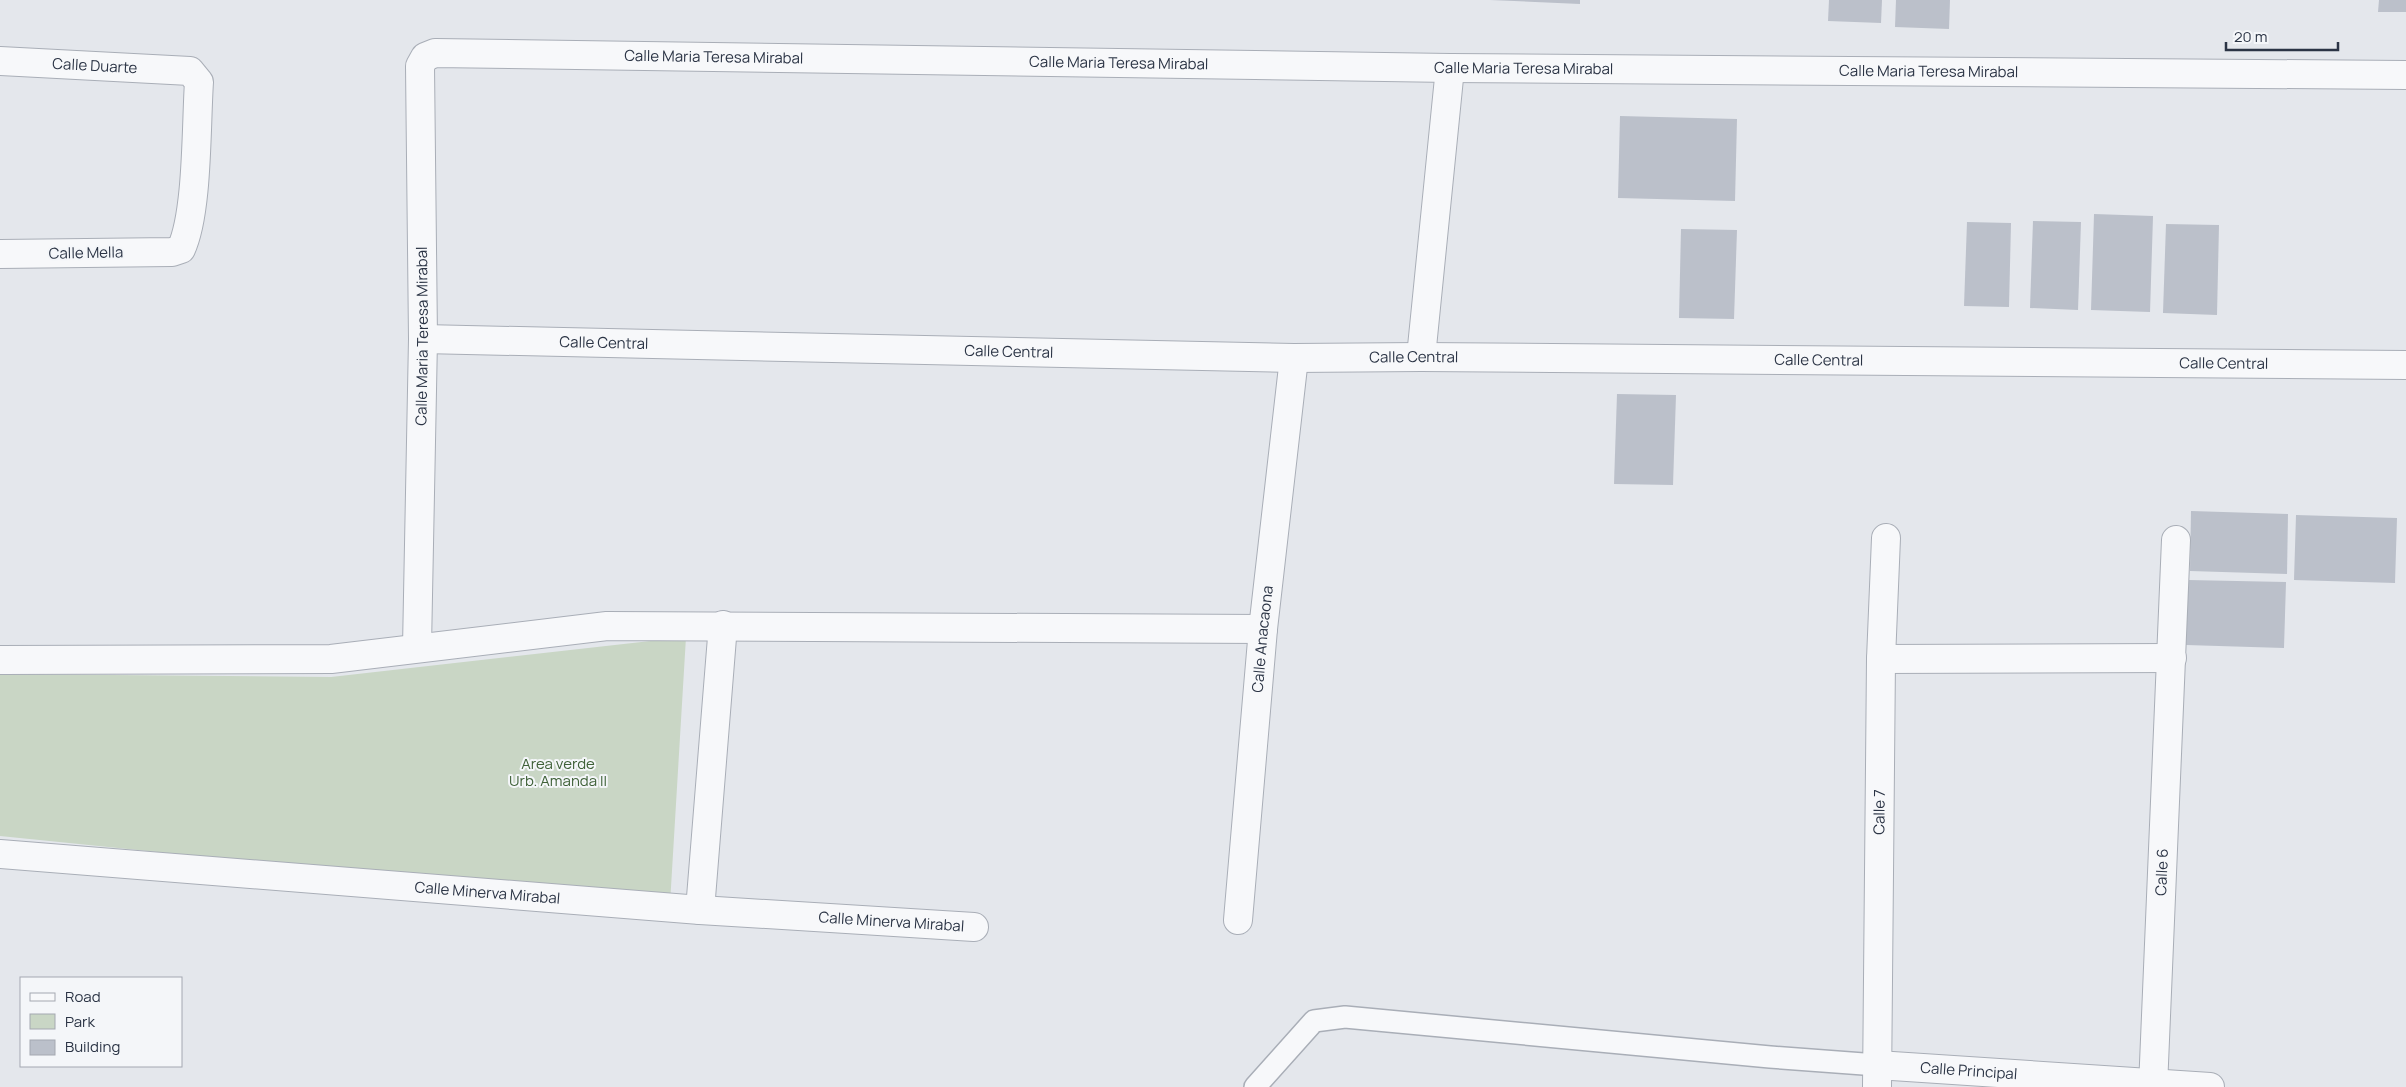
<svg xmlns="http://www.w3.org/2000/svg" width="2406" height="1087" font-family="Manrope,sans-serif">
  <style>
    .green { fill: #c9d6c5 }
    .building { fill: #bbc0ca }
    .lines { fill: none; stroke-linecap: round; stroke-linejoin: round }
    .lane-casing { stroke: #a9aeb7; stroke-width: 24 }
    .street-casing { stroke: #a9aeb7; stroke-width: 30 }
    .lane { stroke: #f7f8fa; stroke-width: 21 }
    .street { stroke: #f7f8fa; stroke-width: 28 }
    .labels { text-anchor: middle; stroke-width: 4; stroke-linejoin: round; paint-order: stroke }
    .street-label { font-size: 15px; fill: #2b3445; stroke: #f4f6f9 }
    .park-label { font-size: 15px; fill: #3f6138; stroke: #f4f6f9 }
  </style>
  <rect width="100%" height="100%" fill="#e4e7ec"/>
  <!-- green -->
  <polygon class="green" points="686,637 670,904 0,836 0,674 331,677"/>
  <!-- building -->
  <g class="building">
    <polygon points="1490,0 1580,0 1580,4"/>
    <polygon points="1829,0 1882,0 1881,23 1828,21"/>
    <polygon points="1896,0 1950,0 1949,29 1895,27"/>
    <polygon points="2379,0 2406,0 2406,12 2378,12"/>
    <polygon points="1620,116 1737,119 1735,201 1618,198"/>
    <polygon points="2094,214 2153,216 2150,312 2091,310"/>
    <polygon points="2033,221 2081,222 2078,310 2030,308"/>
    <polygon points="1967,222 2011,223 2009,307 1964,306"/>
    <polygon points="2166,224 2219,225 2217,315 2163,313"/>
    <polygon points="1681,229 1737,230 1734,319 1679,318"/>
    <polygon points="1617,394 1676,395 1673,485 1614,484"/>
    <polygon points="2191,511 2288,514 2287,574 2190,571"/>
    <polygon points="2296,515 2397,518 2395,583 2294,580"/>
    <polygon points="2188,580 2286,582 2284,648 2186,645"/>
  </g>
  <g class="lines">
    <!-- lane casing -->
    <g class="lane-casing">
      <polyline id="lane" points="1255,1087 1314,1021 1345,1017 1770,1057 1877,1065"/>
    </g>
    <!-- street casing -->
    <g class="street-casing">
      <g id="street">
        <path id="s1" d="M0 61 190 71 199 82C196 125 198 213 181 249L172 252 0 254"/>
        <path id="s2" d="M423 339 1294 358 1421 357 2406 365"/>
        <polyline points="1421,357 1450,68"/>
        <path id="s3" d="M417 647 423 339 420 66 425 57 435 53 1450 68 2406 75"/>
        <polyline points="1881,659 2172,658"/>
        <polyline points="0,660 331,659 607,626 1263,629"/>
        <path id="s4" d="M0 854 700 910 974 927"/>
        <polyline points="700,910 723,625"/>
        <path id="s5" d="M1238 920 1263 629 1294 358"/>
        <path id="s6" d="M1877 1065 2210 1087"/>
        <path id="s7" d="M1877 1087 1881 659 1886 538"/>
        <path id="s8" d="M2153 1087 2176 540"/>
      </g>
    </g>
    <!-- lane -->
    <use href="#lane" class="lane"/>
    <!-- street -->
    <use href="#street" class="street"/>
  </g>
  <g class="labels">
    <!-- street labels -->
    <g class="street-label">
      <text dy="5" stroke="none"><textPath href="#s3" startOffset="881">Calle Maria Teresa Mirabal</textPath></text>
      <text dy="5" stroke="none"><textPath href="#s3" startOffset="1286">Calle Maria Teresa Mirabal</textPath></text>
      <text dy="5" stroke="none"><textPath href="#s1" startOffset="95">Calle Duarte</textPath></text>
      <text dy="5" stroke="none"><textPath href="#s3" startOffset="1691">Calle Maria Teresa Mirabal</textPath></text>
      <text dy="5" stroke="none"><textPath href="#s3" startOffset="2096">Calle Maria Teresa Mirabal</textPath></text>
      <text transform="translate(86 253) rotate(-1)" y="5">Calle Mella</text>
      <text dy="5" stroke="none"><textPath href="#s3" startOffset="311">Calle Maria Teresa Mirabal</textPath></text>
      <text dy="5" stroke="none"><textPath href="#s2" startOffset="181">Calle Central</textPath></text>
      <text dy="5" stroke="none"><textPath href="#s2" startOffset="586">Calle Central</textPath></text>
      <text dy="5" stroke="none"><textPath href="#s2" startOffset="991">Calle Central</textPath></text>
      <text dy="5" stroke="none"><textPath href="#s2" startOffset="1396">Calle Central</textPath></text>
      <text dy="5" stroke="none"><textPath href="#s2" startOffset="1801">Calle Central</textPath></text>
      <text dy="5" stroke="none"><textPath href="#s5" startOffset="282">Calle Anacaona</textPath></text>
      <text dy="5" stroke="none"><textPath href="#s7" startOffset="275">Calle 7</textPath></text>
      <text dy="5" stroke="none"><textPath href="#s8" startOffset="215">Calle 6</textPath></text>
      <text dy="5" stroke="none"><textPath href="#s4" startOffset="489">Calle Minerva Mirabal</textPath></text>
      <text dy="5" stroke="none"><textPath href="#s4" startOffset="894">Calle Minerva Mirabal</textPath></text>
      <text dy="5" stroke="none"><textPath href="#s6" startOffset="92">Calle Principal</textPath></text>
    </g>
    <!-- park labels -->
    <g class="park-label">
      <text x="558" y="769">Area verde<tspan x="558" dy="17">Urb. Amanda II</tspan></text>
    </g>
  </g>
  <!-- legend -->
  <rect x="20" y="977" width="162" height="90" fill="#f4f6f9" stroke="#a4a8b1"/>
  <rect x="30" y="993" width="25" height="8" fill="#f7f8fa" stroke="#a4a8b1"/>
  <text x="65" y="1002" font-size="15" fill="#2b3445">Road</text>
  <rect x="30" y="1014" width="25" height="15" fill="#c9d6c5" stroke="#a4a8b1"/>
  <text x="65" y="1027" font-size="15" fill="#2b3445">Park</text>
  <rect x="30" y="1040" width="25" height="15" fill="#bbc0ca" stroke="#a4a8b1"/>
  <text x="65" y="1052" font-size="15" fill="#2b3445">Building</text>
  <!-- scale -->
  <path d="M2226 42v8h112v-8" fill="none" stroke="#2b3445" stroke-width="2.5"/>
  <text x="2234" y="42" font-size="15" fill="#2b3445" stroke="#f4f6f9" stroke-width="4" paint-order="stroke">20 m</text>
</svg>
